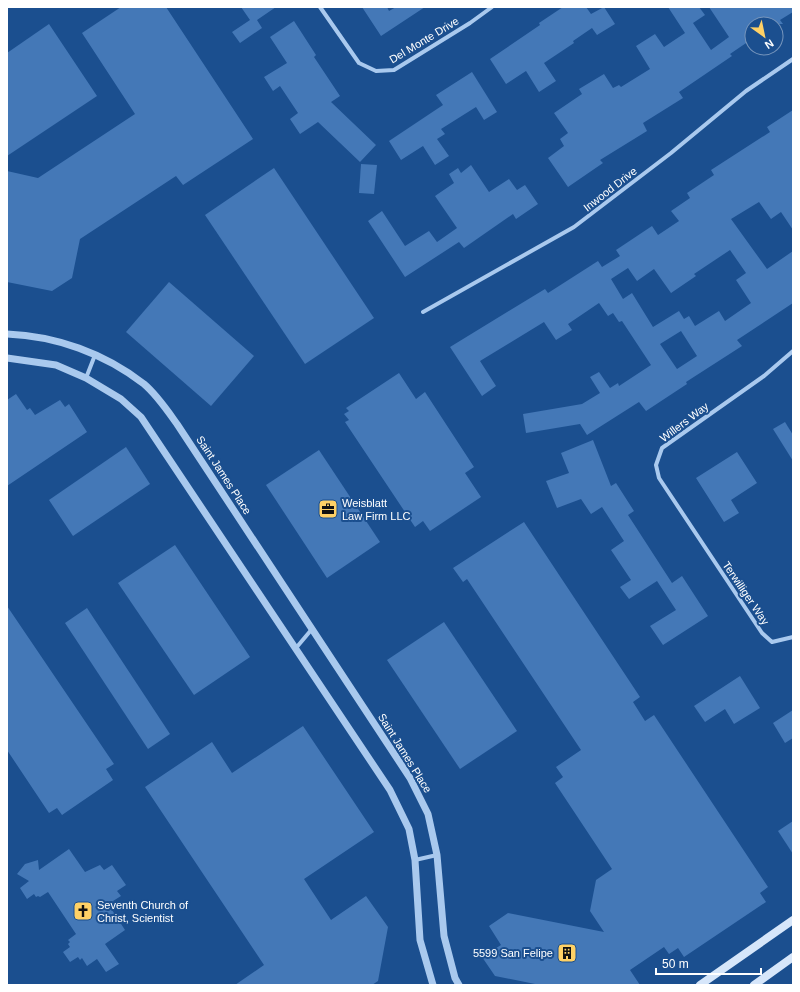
<svg xmlns="http://www.w3.org/2000/svg" width="800" height="992" font-family="Arial,sans-serif">
  <style>
    .building { fill: #4478b7; fill-rule: evenodd }
    .lines { fill: none; stroke-linecap: round; stroke-linejoin: round }
    .minor { stroke: #a9c9ee; stroke-width: 4 }
    .tertiary { stroke: #a9c9ee; stroke-width: 7 }
    .secondary { stroke: #d6e6fa; stroke-width: 8 }
    .labels { text-anchor: middle; stroke-width: 4; stroke-linejoin: round; paint-order: stroke }
    .street-label { font-size: 11px; fill: #fff; stroke: #1b4f8f }
    .poi-label { font-size: 11px; fill: #fff; stroke: #1b4f8f; text-anchor: start }
  </style>
  <rect width="100%" height="100%" fill="#1b4f8f"/>
  <!-- building -->
  <g class="building">
    <polygon points="121,7 166,7 253,139 183,185 176,176 80,239 72,278 52,291 7,282 7,171 38,178 135,114 82,33"/>
    <polygon points="241,7 276,7 257,20 262,28 240,43 232,32 250,20"/>
    <polygon points="362,7 387,7 389,11 396,7 425,7 381,36"/>
    <polygon points="563,7 586,7 591,14 604,7 615,24 597,35 592,28 573,41 574,43 544,63 556,81 539,92 526,71 506,84 490,59 540,25 539,23"/>
    <polygon points="668,7 699,7 705,15 693,23 711,50 729,37 709,7 793,7 793,12 780,20 783,24 752,24 752,39 730,54 732,56 679,92 683,98 643,123 647,131 600,160 603,163 568,187 548,158 564,146 560,139 568,133 554,113 582,94 579,89 604,74 613,88 619,85 621,87 650,69 636,46 655,34 664,47 685,33"/>
    <polygon points="294,21 316,55 314,57 340,96 331,102 376,145 360,162 318,122 300,134 290,119 298,113 280,86 273,91 264,77 287,63 270,37"/>
    <polygon points="49,24 97,96 7,156 7,53"/>
    <polygon points="472,72 497,112 484,120 476,107 441,129 445,134 437,139 449,156 435,165 423,146 401,160 389,141 443,105 436,95"/>
    <path d="M793 110V230L781 212 771 219 759 202 731 219 767 269 793 251V303L737 340 742 346 686 382 687 384 646 411 639 402 587 435 580 424 526 433 523 414 582 404 600 393 590 377 599 372 610 388 618 383 619 386 651 365 622 321 619 322 613 313 608 316 599 303 568 324 572 330 556 340 544 322 480 361 496 386 482 396 450 347 545 289 548 293 598 261 602 267 620 256 616 250 652 226 658 235 679 221 671 211 690 198 687 193 714 175 711 170 770 132 767 127ZM730 250 746 273 736 280 751 303 725 321 719 311 695 326 689 316 684 319 679 311 653 327 632 293 623 299 611 279 628 268 637 281 654 269 671 293 696 276 694 274ZM681 331 697 356 677 369 660 344Z"/>
    <polygon points="361,164 377,165 374,194 359,193"/>
    <polygon points="471,165 489,192 509,179 517,190 525,185 538,204 516,219 513,214 464,248 459,242 405,277 368,221 382,211 405,246 429,231 437,242 457,228 435,196 454,183 449,174 458,168 461,173"/>
    <polygon points="274,168 374,318 305,364 205,215"/>
    <polygon points="169,282 254,356 211,406 126,332"/>
    <polygon points="399,373 416,399 425,392 474,467 465,473 481,497 430,531 423,521 415,527 345,422 349,420 344,414 349,411 346,408"/>
    <polygon points="16,394 27,410 30,408 35,415 60,400 65,407 69,404 87,432 7,486 7,400"/>
    <polygon points="785,422 793,435 793,461 773,429"/>
    <polygon points="593,440 611,486 616,483 634,511 628,515 672,583 682,576 708,616 663,645 650,626 676,610 657,581 629,599 620,587 631,580 611,550 624,541 602,507 591,514 581,499 557,508 546,481 569,473 561,453"/>
    <polygon points="126,447 150,484 73,536 49,500"/>
    <polygon points="319,450 380,542 327,578 266,485"/>
    <polygon points="737,452 757,483 731,500 739,513 724,522 696,478"/>
    <polygon points="524,522 640,697 633,702 645,721 654,715 768,887 760,893 766,902 684,957 678,948 669,954 664,947 630,970 640,985 540,985 495,976 482,957 501,945 489,926 508,913 604,932 590,911 596,880 612,869 555,783 563,777 556,767 581,750 467,579 463,582 453,568"/>
    <polygon points="175,545 250,657 194,695 118,583"/>
    <polygon points="7,606 114,764 106,769 113,780 62,815 57,808 49,813 7,750"/>
    <polygon points="87,608 170,734 148,749 65,623"/>
    <polygon points="444,622 517,731 460,769 387,660"/>
    <polygon points="740,676 760,708 734,724 725,709 705,722 694,706"/>
    <polygon points="793,710 793,738 785,743 773,723"/>
    <polygon points="303,726 374,832 304,879 331,920 366,896 388,927 378,981 372,985 235,985 264,965 145,787 212,742 232,773"/>
    <polygon points="793,821 793,854 778,831"/>
    <polygon points="69,849 85,872 100,865 104,870 112,865 126,885 117,891 121,896 113,901 115,904 110,907 125,930 105,944 119,964 106,972 97,959 87,966 82,958 80,960 78,957 70,962 63,952 70,947 68,944 70,942 68,940 76,934 48,892 40,897 38,896 36,897 34,894 27,899 20,888 29,881 17,874 25,864 38,860 39,870"/>
  </g>
  <g class="lines">
    <!-- minor -->
    <g class="minor">
      <polyline points="320,7 359,63 376,71 394,70 470,23 492,7"/>
      <polyline points="423,312 574,227 671,153 746,91 793,59"/>
      <polyline points="793,351 764,376 662,448 656,465 659,478 762,633 772,642 793,637"/>
      <polyline points="86,378 95,355"/>
      <polyline points="296,648 312,629"/>
      <polyline points="415,860 437,855"/>
    </g>
    <!-- tertiary -->
    <g class="tertiary">
      <path d="M7 334C56 336 104 353 144 384 157 395 167 410 177 424L410 778 428 814 437 855 444 936 455 978 459 985"/>
      <polyline points="7,358 56,365 86,378 121,399 141,417 390,790 409,829 415,860 420,940 433,985"/>
    </g>
    <!-- secondary -->
    <g class="secondary">
      <polyline points="700,985 793,920"/>
      <polyline points="754,985 793,957"/>
    </g>
  </g>
  <!-- icons -->
  <defs>
    <g id="office-square" transform="scale(1)"><rect x="-9" y="-9" width="18" height="18" rx="4" fill="#ffd166" stroke="#1b4f8f"/><path d="M-6-3h4V-5.5h4V-3h4V5H-6ZM-1-4.5V-3h2v-1.5ZM-6 0V1H6V0Z" fill="#111"/></g>
    <g id="church-square" transform="scale(1)"><rect x="-9" y="-9" width="18" height="18" rx="4" fill="#ffd166" stroke="#1b4f8f"/><path d="M-1.2-6h2.4v3.5h3.3v2.4h-3.3V6h-2.4V-.1h-3.3v-2.4h3.3Z" fill="#111"/></g>
    <g id="building-square" transform="scale(1)"><rect x="-9" y="-9" width="18" height="18" rx="4" fill="#ffd166" stroke="#1b4f8f"/><path d="M-4-6H4V6H1V3H-1V6H-4ZM-2.5-4.3h1.7v1.8h-1.7ZM.8-4.3h1.7v1.8H.8ZM-2.5-1h1.7V.8h-1.7ZM.8-1h1.7V.8H.8Z" fill="#111"/></g>
  </defs>
  <g fill-rule="evenodd">
    <use href="#office-square" x="328" y="509"/>
    <use href="#church-square" x="83" y="911"/>
    <use href="#building-square" x="567" y="953"/>
  </g>
  <g class="labels">
    <!-- street labels -->
    <g class="street-label">
      <text transform="translate(424 40) rotate(-31)" y="4">Del Monte Drive</text>
      <text transform="translate(610 189) rotate(-38)" y="4">Inwood Drive</text>
      <text transform="translate(684 422) rotate(-37)" y="4">Willers Way</text>
      <text transform="translate(224 475) rotate(57)" y="4">Saint James Place</text>
      <text transform="translate(746 593) rotate(56)" y="4">Terwilliger Way</text>
      <text transform="translate(405 753) rotate(58)" y="4">Saint James Place</text>
    </g>
    <!-- poi labels -->
    <g class="poi-label">
      <text x="342" y="507">Weisblatt<tspan x="342" dy="13">Law Firm LLC</tspan></text>
      <text x="97" y="909">Seventh Church of<tspan x="97" dy="13">Christ, Scientist</tspan></text>
      <text x="553" y="957" text-anchor="end">5599 San Felipe</text>
    </g>
  </g>
  <!-- border -->
  <rect width="800" height="992" fill="none" stroke="#ffffff" stroke-width="16"/>
  <!-- north arrow -->
  <g transform="translate(764 36) rotate(147)"><circle r="19" fill="#1b4f8f" stroke="#7695bc"/>
  <path d="M0-3L7 15L0 10L-7 15Z" fill="#ffd166"/>
  <text y="-6" font-size="11" font-weight="bold" text-anchor="middle" fill="#ffffff">N</text>
  </g>
  <!-- scale -->
  <path d="M656 968v6h105v-6" fill="none" stroke="#ffffff" stroke-width="2"/>
  <text x="662" y="968" font-size="12" fill="#ffffff" stroke="#1b4f8f" stroke-width="3" paint-order="stroke">50 m</text>
</svg>
